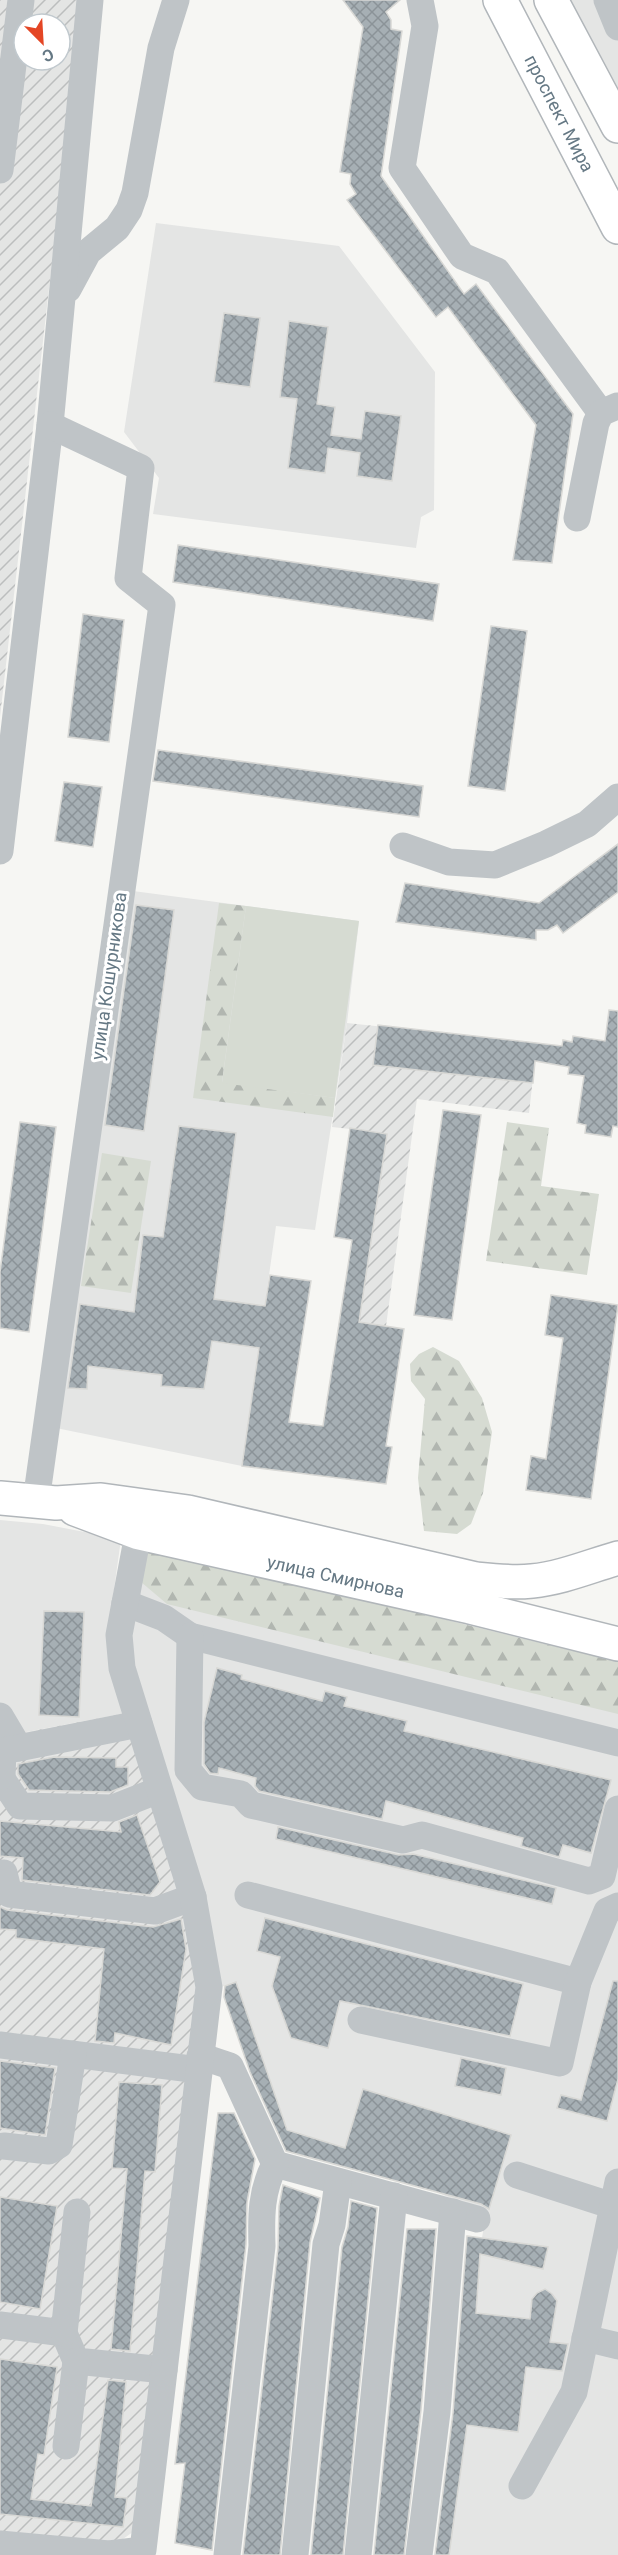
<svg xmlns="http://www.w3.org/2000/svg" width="618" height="2555" font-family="Roboto,sans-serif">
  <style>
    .built { fill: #e4e5e4 }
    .industrial { fill: url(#industrial-furrows); fill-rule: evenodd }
    .forest { fill: url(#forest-firs) }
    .pitch { fill: #d6dbd2 }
    .building { fill: url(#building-cross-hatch); stroke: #d8d8d5; stroke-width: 1.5 }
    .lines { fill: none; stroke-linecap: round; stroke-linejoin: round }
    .major-casing { stroke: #b1b6ba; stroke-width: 36 }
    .minor { stroke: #bfc4c7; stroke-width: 27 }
    .major { stroke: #fff; stroke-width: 33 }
    .labels { text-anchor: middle; stroke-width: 6; stroke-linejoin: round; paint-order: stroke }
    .street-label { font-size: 18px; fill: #657884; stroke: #fff }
  </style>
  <defs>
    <pattern id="industrial-furrows" width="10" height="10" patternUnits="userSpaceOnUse" patternTransform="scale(1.5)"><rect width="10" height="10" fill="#e4e5e4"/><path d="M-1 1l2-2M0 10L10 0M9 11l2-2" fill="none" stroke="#bcbebe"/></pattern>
    <pattern id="forest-firs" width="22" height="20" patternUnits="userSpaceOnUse" patternTransform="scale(1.5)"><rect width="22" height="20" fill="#d6dbd2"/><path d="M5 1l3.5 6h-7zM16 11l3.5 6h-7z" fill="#b1b6b0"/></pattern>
    <pattern id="building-cross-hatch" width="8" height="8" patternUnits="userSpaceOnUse" patternTransform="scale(1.5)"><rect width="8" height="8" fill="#a6afb4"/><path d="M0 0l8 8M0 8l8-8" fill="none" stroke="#8b9398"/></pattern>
  </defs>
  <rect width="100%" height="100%" fill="#f6f6f3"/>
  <!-- built -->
  <g class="built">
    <polygon points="569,0 618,0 618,92"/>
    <polygon points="156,223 339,246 435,372 434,510 421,517 416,548 153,514 159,478 124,432"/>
    <polygon points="133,891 359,921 347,1023 315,1230 276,1226 242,1466 56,1428"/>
    <polygon points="0,1520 43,1524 121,1539 108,1633 127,1713 0,1737"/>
    <polygon points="148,1547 618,1662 618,2555 449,2555 482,2238 486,2213 287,2129 236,1982 221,1987 133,1666 131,1636"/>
  </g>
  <!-- industrial -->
  <g class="industrial">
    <path d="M0 0H82L0 717ZM24 24H60V60H24Z"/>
    <polygon points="347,1023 537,1043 529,1113 417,1099 386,1326 328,1395 352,1240 334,1237 350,1129 332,1127"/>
    <polygon points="127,1713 183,1899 199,1987 137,2529 123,2539 110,2543 0,2532 0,1737"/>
  </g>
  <!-- forest -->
  <g class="forest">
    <polygon points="219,903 246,906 222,1082 335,1098 333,1117 193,1098"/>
    <polygon points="507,1122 549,1128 541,1186 599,1194 587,1275 486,1261"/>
    <polygon points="102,1153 151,1161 131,1293 81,1286"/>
    <polygon points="433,1347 459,1361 482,1398 492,1432 483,1493 471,1524 457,1534 424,1531 418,1478 425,1399 411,1381 410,1364 419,1354"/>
    <polygon points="148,1547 618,1662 618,1714 167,1604 141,1582"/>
  </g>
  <!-- pitch -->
  <polygon class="pitch" points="246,906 359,921 335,1098 222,1083"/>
  <!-- building -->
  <g class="building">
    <polygon points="343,0 400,0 386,12 391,20 391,29 402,31 381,176 464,294 476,284 573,414 552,563 513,560 536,425 448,307 436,317 347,200 356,194 350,184 351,174 340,172 363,27"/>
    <polygon points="224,313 260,318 250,387 214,382"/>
    <polygon points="289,321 328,327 317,404 335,407 331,435 361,439 365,411 401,416 392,481 357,476 360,453 328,448 325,473 288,468 297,399 280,397"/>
    <polygon points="178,545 439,584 433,621 173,582"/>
    <polygon points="83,614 124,620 109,742 68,737"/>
    <polygon points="491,626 527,631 505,791 468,786"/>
    <polygon points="158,750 423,786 419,817 153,781"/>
    <polygon points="64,782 102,787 93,847 55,841"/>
    <polygon points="618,844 618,892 563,933 557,925 548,930 536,930 536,940 396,922 405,883 539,903"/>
    <polygon points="136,905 174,910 144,1131 105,1125"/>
    <polygon points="609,1010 618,1011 618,1127 613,1126 611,1137 585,1133 586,1125 577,1123 584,1076 568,1074 569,1067 535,1061 533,1083 373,1065 378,1025 562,1046 563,1040 572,1042 573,1036 605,1041"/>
    <polygon points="443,1110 481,1115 452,1320 414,1315"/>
    <polygon points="20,1122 56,1127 29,1332 0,1328 0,1272"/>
    <polygon points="179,1126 236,1133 214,1299 265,1306 270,1275 311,1281 289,1422 323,1426 352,1240 334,1237 350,1128 387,1134 359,1322 404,1329 386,1446 392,1447 386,1484 242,1466 259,1348 212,1341 204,1389 161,1386 162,1375 88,1366 87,1389 68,1388 80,1304 134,1312 143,1235 163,1237"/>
    <polygon points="551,1295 618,1305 591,1499 526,1490 531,1456 546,1459 563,1338 545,1335"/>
    <polygon points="44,1611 84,1612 79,1717 39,1715"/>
    <polygon points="217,1668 242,1675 241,1679 322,1701 325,1691 347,1697 344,1706 407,1721 404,1731 611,1780 591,1853 563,1845 559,1857 521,1846 523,1838 386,1801 382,1819 259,1791 255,1786 256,1778 219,1768 218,1774 210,1773 204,1764 204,1722"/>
    <polygon points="54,1757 116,1758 116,1767 128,1767 128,1785 110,1792 29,1790 18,1774 18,1764"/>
    <polygon points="137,1815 160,1882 150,1895 22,1880 23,1858 0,1856 0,1821 121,1832 119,1822"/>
    <polygon points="278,1827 399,1855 413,1854 556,1888 552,1904 276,1839"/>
    <polygon points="0,1907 7,1910 153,1927 181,1919 186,1949 171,2045 115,2033 114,2043 95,2041 104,1949 16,1938 16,1930 0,1929"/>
    <polygon points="265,1918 523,1984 510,2036 340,2001 328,2048 291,2038 272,1986 280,1957 257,1951"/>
    <polygon points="613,1981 618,1981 618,2079 607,2121 557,2108 561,2095 581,2100"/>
    <polygon points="236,1982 287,2130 345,2148 363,2089 511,2135 489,2209 481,2204 286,2151 250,2072 224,1997 225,1986"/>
    <polygon points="461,2058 506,2068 501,2095 455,2086"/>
    <polygon points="0,2061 55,2068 45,2135 0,2128"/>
    <polygon points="119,2082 162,2085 155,2172 145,2171 130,2351 111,2349 127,2169 112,2168"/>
    <polygon points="218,2113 234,2113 255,2159 247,2202 246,2244 212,2550 175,2543 185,2463 175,2464"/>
    <polygon points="283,2185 320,2198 310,2242 280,2555 243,2555 278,2248 279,2206"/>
    <polygon points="0,2197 57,2206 40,2309 0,2302"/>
    <polygon points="351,2201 377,2208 343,2555 311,2555 342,2247 348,2227"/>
    <polygon points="407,2229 436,2229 421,2410 404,2555 374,2555"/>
    <polygon points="467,2236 548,2247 543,2269 480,2254 476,2313 530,2319 532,2299 537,2293 545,2289 552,2294 557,2301 550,2342 568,2344 562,2371 526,2367 518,2432 467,2425 449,2555 435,2555 453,2413"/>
    <polygon points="0,2359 57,2367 44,2455 38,2454 31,2499 91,2506 108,2380 126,2382 115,2497 127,2498 123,2527 0,2514"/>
  </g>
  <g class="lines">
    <!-- major casing -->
    <g class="major-casing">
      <g id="major">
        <path id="s1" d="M500 0 618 227"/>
        <polyline points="551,0 618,126"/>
        <path d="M0 1498 56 1503 101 1500 188 1512 476 1579C495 1581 513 1583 532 1581 562 1578 590 1566 618 1558"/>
        <path id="s2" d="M75 1509 139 1533 470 1607 618 1644"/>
      </g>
    </g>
    <!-- minor -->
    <g class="minor">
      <polyline points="420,0 425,26 402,168 462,256 497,271 601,413"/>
      <polyline points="607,0 618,27"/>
      <polyline points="0,170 21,0"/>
      <polyline points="68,289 88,252 117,228 129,210 135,193 161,48 176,0"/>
      <polyline points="577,518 596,423 601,413 617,406"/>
      <polyline points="403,846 449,862 495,865 546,844 587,824 618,797"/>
      <polyline points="0,851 50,425 90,0"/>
      <polyline points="36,1501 162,605 128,578 141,468 50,425"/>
      <polyline points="125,1603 164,1618 190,1636 618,1743"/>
      <polyline points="190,1636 188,1770 202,1787 241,1794 251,1805 403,1840 422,1835 589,1881 602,1876 618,1809"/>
      <polyline points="0,1716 19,1748"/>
      <polyline points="0,1776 20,1806 113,1808 159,1790"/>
      <polyline points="2,1776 3,1751 139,1724"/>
      <polyline points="4,1873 9,1894 155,1911 193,1897"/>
      <polyline points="248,1895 578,1982"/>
      <polyline points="361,2020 560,2063 578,1982 607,1911 618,1906"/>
      <polyline points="0,2045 199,2070"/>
      <polyline points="200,2056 230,2066 275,2164 477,2219"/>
      <polyline points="4,2146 49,2151 59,2145 73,2054"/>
      <polyline points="517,2175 613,2206"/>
      <polyline points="0,2325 64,2333 76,2361 164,2370"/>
      <polyline points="64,2333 77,2212"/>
      <polyline points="585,2338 618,2346"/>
      <polyline points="66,2446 76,2361"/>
      <polyline points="522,2486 574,2392 618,2182"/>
      <polyline points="0,2544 109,2554 143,2550 209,1987 193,1897 122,1668 119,1635 142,1513"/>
      <path d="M227 2555 262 2246C261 2216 261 2191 275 2164"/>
      <polyline points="295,2555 326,2244 332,2225 338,2182"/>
      <polyline points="358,2555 394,2196"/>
      <polyline points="419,2555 437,2412 453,2212"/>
    </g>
    <!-- major -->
    <use href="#major" class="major"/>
  </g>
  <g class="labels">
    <!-- street labels -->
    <g class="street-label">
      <text dy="6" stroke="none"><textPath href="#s1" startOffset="128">проспект Мира</textPath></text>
      <text transform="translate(109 976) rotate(-82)" y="6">улица Кошурникова</text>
      <text dy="6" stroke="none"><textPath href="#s2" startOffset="270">улица Смирнова</textPath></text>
    </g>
  </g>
  <!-- north arrow -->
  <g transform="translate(42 42) rotate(156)"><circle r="28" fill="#ffffff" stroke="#c1c9ce" stroke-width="1.5"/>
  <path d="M0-4.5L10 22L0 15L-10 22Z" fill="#e44625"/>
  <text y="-9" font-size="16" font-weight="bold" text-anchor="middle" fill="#657884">С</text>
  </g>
</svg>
